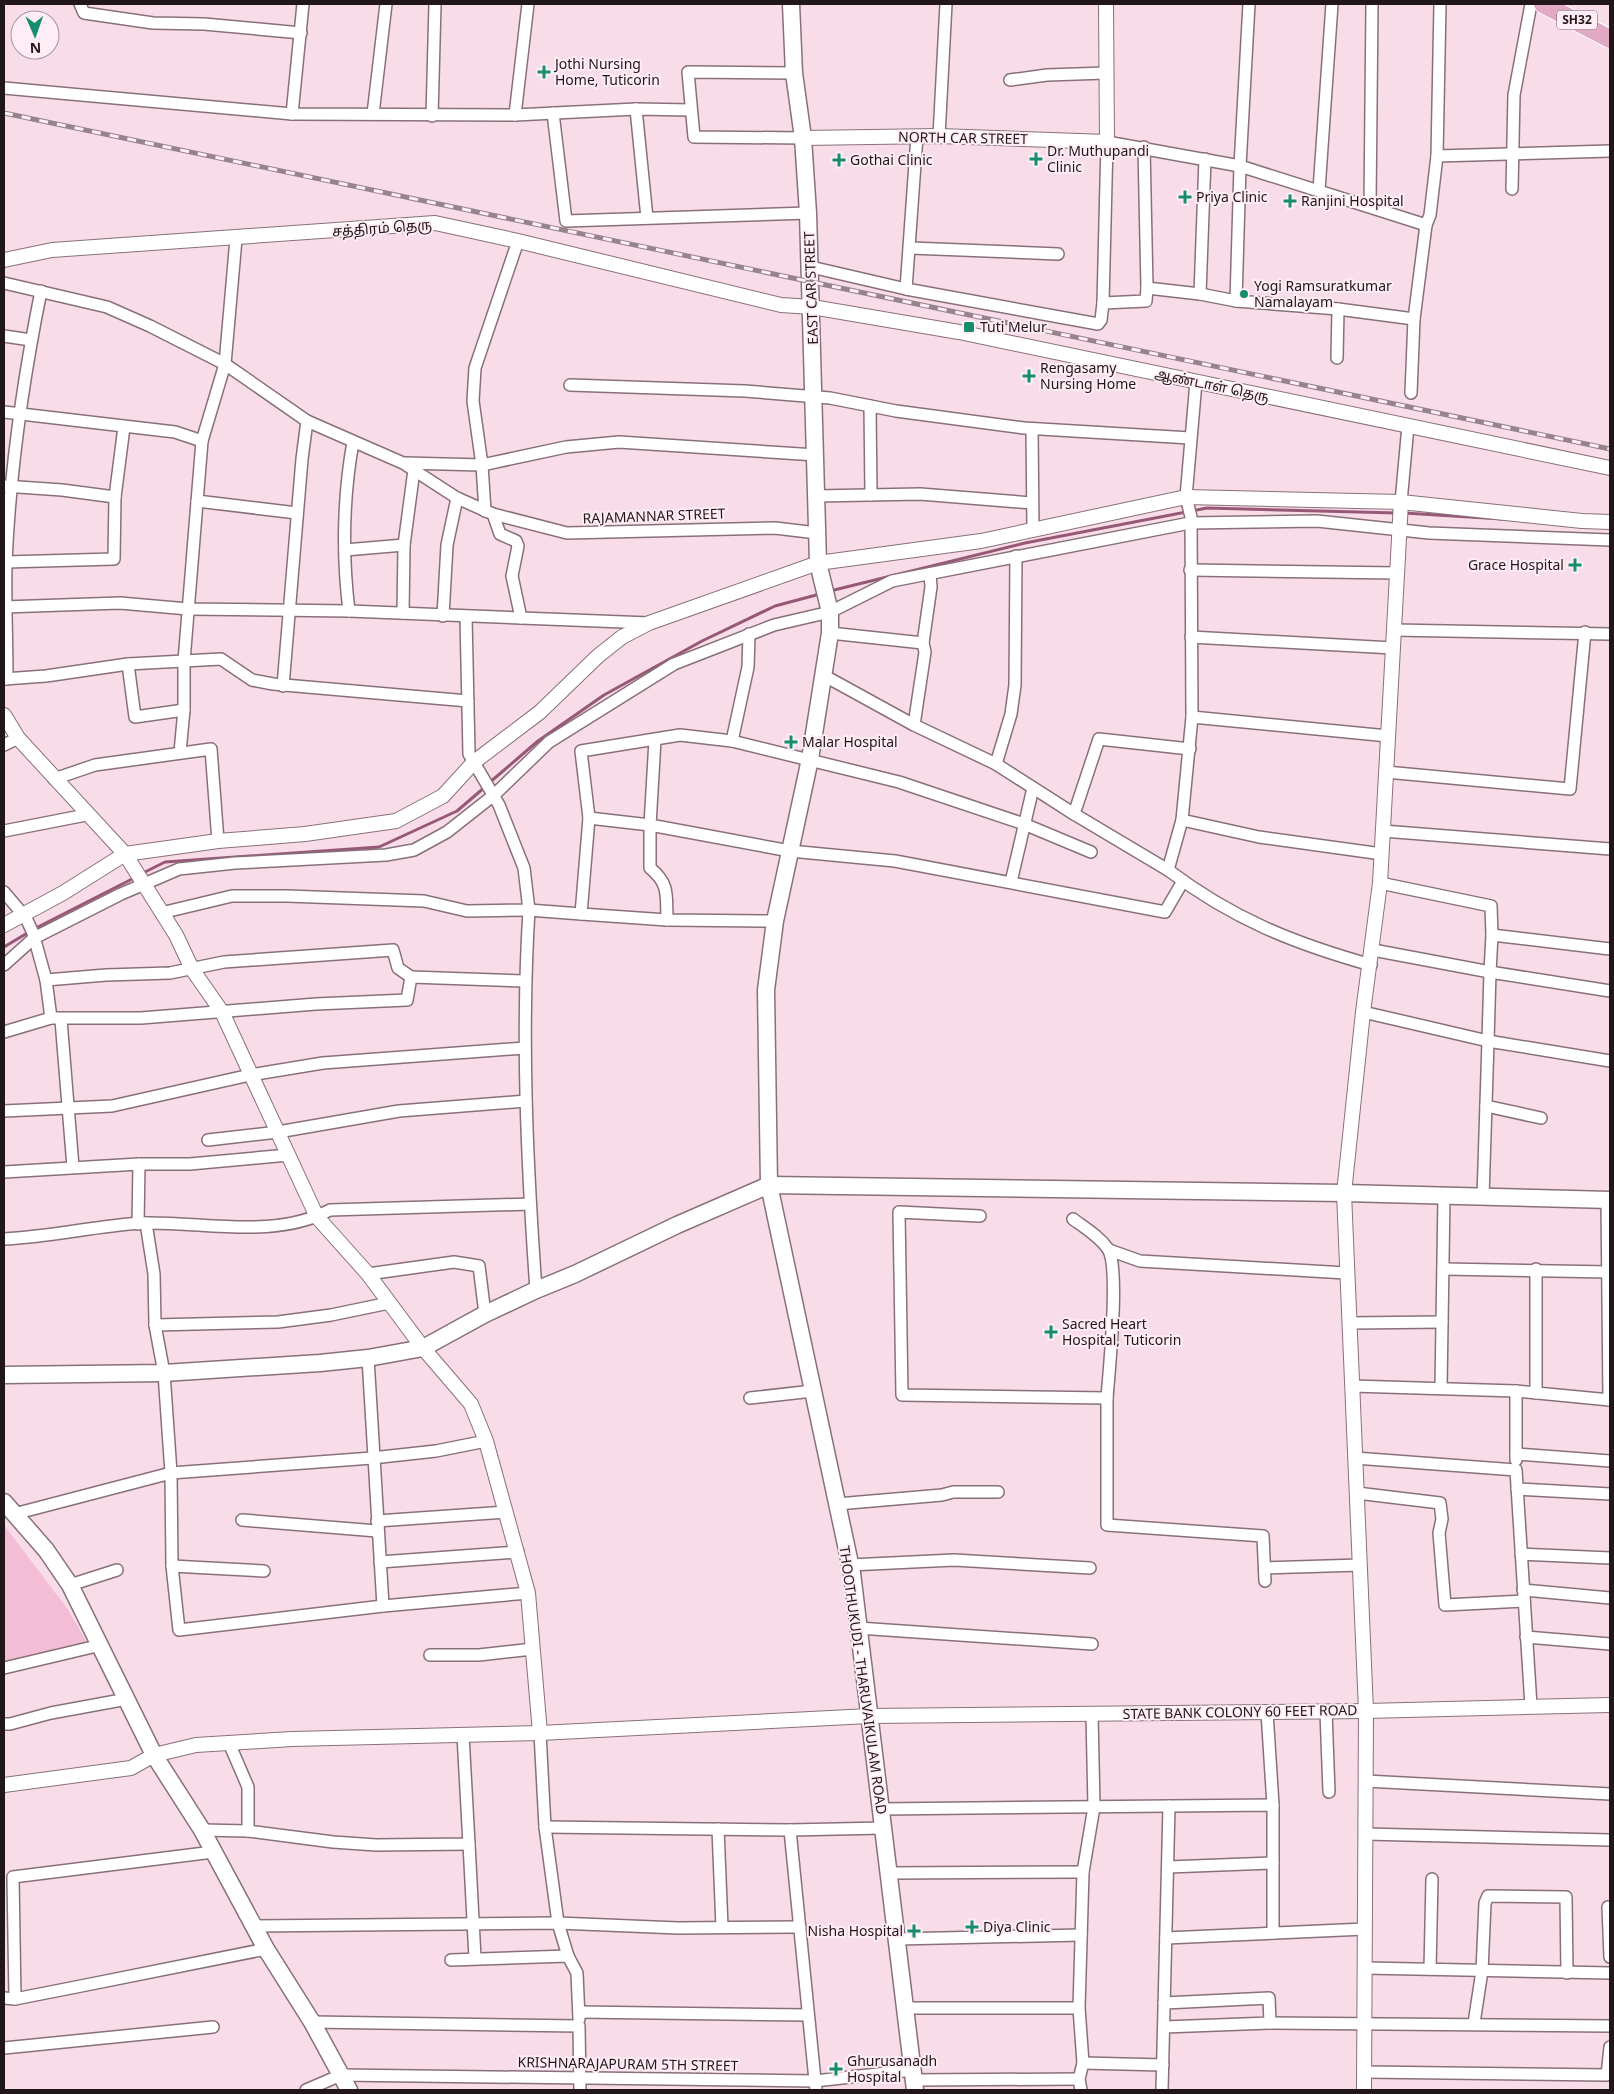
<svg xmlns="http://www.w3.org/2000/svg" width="1614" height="2094" font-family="'Noto Sans','Noto Sans Tamil',sans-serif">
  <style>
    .green { fill: #f4bdd6 }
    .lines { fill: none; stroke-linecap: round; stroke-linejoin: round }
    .stream { stroke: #975877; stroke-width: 3 }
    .minor-casing { stroke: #88707a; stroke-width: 14 }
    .tertiary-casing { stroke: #88707a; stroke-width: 16 }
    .secondary-casing { stroke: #88707a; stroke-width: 19 }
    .primary-casing { stroke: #fff; stroke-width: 20 }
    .minor { stroke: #fff; stroke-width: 11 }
    .tertiary { stroke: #fff; stroke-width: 14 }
    .secondary { stroke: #fff; stroke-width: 16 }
    .primary { stroke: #e2a9c5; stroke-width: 18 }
    .rail-casing { stroke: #96838b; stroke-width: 5 }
    .rail { stroke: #feedf5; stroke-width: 3; stroke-dasharray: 9; stroke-linecap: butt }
    .poi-dot { fill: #178d6f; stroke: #feedf5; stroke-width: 2 }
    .labels { text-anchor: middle; stroke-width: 4; stroke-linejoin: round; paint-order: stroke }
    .shield { fill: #feedf5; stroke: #63575c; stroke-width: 1 }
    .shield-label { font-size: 12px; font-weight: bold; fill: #21171b }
    .poi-label { font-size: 14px; fill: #21171b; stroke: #feedf5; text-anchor: start }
    .street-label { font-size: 14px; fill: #21171b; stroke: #feedf5 }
  </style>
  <rect width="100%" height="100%" fill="#f8dde9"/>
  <!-- green -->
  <polygon class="green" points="4,1525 69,1611 87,1643 4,1663"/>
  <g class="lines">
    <!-- stream -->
    <g class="stream">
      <polyline points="1404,513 1502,519"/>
      <polyline points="830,591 1025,543 1207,508 1397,513"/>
      <polyline points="489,783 538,741 604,695 702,641 775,606 820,594"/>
      <polyline points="141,874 165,862 379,847 457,811 485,787"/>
      <polyline points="34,929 136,877"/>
      <polyline points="4,947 29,932"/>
    </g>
    <!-- minor casing -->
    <g class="minor-casing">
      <g id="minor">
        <polyline points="80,4 84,13 153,23 204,24 301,33"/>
        <polyline points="794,73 688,72 694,137 803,138"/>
        <polyline points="1010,80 1047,75 1106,73"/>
        <polyline points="4,88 292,114 515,115 636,109 691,110"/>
        <polyline points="636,109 647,218"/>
        <polyline points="553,113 566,221 808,213"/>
        <polyline points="292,114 303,4"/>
        <polyline points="373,114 386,4"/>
        <polyline points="515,115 528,4"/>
        <polyline points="432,116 435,4"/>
        <polyline points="939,136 946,4"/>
        <polyline points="1144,147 1147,288 1200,294 1236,301 1338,309 1337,358"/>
        <polyline points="1437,156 1610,151"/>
        <polyline points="1512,189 1514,95 1531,4"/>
        <polyline points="1319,190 1332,4"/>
        <polyline points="1370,205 1372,4"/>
        <polyline points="1426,225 1430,215 1437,156 1440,4"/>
        <polyline points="911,248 1058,254"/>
        <polyline points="811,267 906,289 1098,324 1101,320 1103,303 1107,142 1240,166 1426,225 1414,319 1411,393"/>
        <polyline points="4,283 107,307 150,326 225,364 307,421 403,463 457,498 493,514 500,534 516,541 518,546 512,576 521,618 649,623"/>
        <polyline points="906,289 917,136"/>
        <polyline points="1200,294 1205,159"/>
        <polyline points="1236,301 1240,166 1249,4"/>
        <polyline points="1103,303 1146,301 1147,288"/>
        <polyline points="1338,309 1414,319"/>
        <polyline points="4,336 31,340"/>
        <polyline points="570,385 745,391 830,398 896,411 1024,428 1190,438"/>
        <polyline points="870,406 871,495"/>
        <polyline points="4,412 175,432 202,441"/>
        <polyline points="1032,429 1033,530"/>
        <polyline points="405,463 482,465 566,447 619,442 816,455"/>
        <polyline points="4,486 62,490 115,497"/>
        <polyline points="816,496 920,494 1032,503"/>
        <polyline points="197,501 297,513"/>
        <polyline points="1401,502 1408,426"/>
        <polyline points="485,511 482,465 473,401 475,368 518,241"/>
        <polyline points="493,514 567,533 775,528 817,533"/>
        <polyline points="345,550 404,545"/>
        <polyline points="6,562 114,559 115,497 124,427"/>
        <polyline points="1190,570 1397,573"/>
        <polyline points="4,607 120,603 188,609 349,611 521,618"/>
        <path d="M349 611C342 554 343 498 353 442"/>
        <polyline points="403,613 404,545 414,470"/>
        <polyline points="443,616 447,545 457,498"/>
        <polyline points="1394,630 1610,634"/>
        <polyline points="830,633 923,643"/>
        <polyline points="1191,637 1393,648"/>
        <polyline points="128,664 135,717 184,710"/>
        <polyline points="823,675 914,725 996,764 1074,814"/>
        <polyline points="4,679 46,676 128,664 221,659 252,680 273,684 468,701"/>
        <path d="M7 679C7 640 5 601 6 562 10 470 23 380 41 291"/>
        <polyline points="283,686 302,459 307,421"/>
        <polyline points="1192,717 1191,517 1186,497 1196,382"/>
        <polyline points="914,725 925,652 923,643 931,587 930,574"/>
        <path d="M655 740 650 825V868C670 884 666 896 667 920"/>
        <polyline points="732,741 748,667 749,634"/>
        <polyline points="4,745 18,738"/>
        <polyline points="180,752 184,710 184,661 202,441 225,364 236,239"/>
        <polyline points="996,764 1011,714 1015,685 1016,556"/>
        <polyline points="1386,772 1570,789 1585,632"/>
        <polyline points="54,779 95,765 211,749 218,841"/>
        <polyline points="589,818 581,914 667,920 775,921"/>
        <polyline points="1182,820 1259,837 1382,854"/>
        <polyline points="4,831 86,815"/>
        <polyline points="1383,831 1610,849"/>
        <polyline points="1091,852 1024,824 899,782 732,741 680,735 581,751 589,818 650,825 790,851 895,861 1165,912 1183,881"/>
        <polyline points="1168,870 1074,814 1099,739 1190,749"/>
        <polyline points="1011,882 1033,788"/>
        <polyline points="1380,883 1491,906 1492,935"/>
        <polyline points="4,892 26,918 33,933 46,980 106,975 170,973 224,962 393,950 398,968 411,977"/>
        <polyline points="161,913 232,896 287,896 424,901 467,911 529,910 524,868 499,805 469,754 466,617"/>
        <polyline points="1373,950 1490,972 1492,935 1610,949"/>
        <polyline points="4,965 34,938 121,894 179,869 235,863 386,855 414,850 447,832 494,795 549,742 674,664 774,625 830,612 892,581 1190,523 1317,521 1429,533 1610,540"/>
        <path d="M1371 965C1293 943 1233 919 1168 870L1182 820 1192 717 1388 736"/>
        <polyline points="46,980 51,1018"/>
        <polyline points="1363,1012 1488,1041 1490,972 1610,991"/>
        <polyline points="61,1020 73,1167"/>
        <polyline points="4,1032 51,1018 141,1018 316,1004 407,1000 411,977 524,981"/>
        <polyline points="1486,1106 1541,1118"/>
        <polyline points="4,1111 112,1106 250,1075 323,1063 524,1048"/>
        <polyline points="208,1140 278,1132 399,1111 526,1101"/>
        <polyline points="4,1172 139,1164 190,1164 288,1155"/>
        <polyline points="1483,1197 1488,1041 1610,1061"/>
        <polyline points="1607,1200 1609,1400"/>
        <path d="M980 1216 899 1212 902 1395 1107 1398C1109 1371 1120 1267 1108 1249 1099 1236 1085 1228 1073 1219"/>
        <polyline points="146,1223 154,1274 155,1325 164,1373 171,1473 372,1458 436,1451 486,1441"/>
        <polyline points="138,1224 139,1164"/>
        <path d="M4 1239C50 1237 95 1226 141 1223 203 1221 273 1240 330 1210L530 1204"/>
        <polyline points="1109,1250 1140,1261 1346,1273"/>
        <polyline points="1443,1269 1610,1272"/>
        <polyline points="368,1274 454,1262 479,1266 485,1314"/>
        <path d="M536 1290C527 1163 521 1037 529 910L581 914"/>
        <polyline points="1349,1323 1442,1322"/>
        <polyline points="155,1325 278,1322 331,1315 389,1303"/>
        <polyline points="368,1358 383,1606 528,1593"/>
        <polyline points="1352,1386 1516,1391 1610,1400"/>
        <polyline points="1441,1388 1444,1196"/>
        <polyline points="1536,1393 1536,1269"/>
        <polyline points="750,1398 813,1391"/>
        <polyline points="1107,1398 1107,1525 1263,1536 1265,1581"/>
        <polyline points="1516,1454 1610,1461"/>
        <polyline points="1355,1458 1516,1470 1531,1706"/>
        <polyline points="1516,1460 1516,1391"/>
        <polyline points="1517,1489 1610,1494"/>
        <polyline points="1357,1493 1440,1503 1442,1519 1439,1533 1445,1605 1524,1601"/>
        <polyline points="837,1504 942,1495 953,1492 998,1492"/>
        <polyline points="14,1514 171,1473 172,1566 179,1630 383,1606"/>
        <polyline points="242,1520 377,1531"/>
        <polyline points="377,1521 506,1512"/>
        <polyline points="1521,1554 1610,1558"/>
        <polyline points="380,1562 518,1552"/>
        <polyline points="850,1565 954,1560 1090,1568"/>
        <polyline points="172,1566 264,1571"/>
        <polyline points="1265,1568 1360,1565"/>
        <polyline points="70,1585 117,1570"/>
        <polyline points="1523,1590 1610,1598"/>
        <polyline points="858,1628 1092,1644"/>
        <polyline points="1526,1637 1610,1644"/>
        <polyline points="430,1655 479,1655 533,1649"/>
        <polyline points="4,1668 101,1645"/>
        <polyline points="1267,1712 1273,1805"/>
        <polyline points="1326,1712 1329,1792"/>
        <polyline points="4,1724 10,1724 51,1713 127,1699"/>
        <polyline points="540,1733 545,1827 558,1923 678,1928 800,1927"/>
        <polyline points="229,1743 248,1787 248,1831"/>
        <polyline points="1366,1781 1610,1794"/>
        <polyline points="881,1809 1273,1805 1273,1863"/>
        <polyline points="545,1827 790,1830 883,1828"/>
        <polyline points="718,1829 722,1927"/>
        <polyline points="202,1830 248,1831 333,1842 376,1845 469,1844 463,1735"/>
        <polyline points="790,1830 816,2090"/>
        <polyline points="1366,1834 1610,1840"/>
        <polyline points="469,1844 475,1958"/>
        <polyline points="1168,1867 1273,1863 1273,1933"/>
        <polyline points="889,1873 1083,1872"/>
        <polyline points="1608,1907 1610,1957"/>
        <polyline points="254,1926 558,1923 568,1956"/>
        <polyline points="1166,1938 1365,1929"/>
        <polyline points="897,1939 1081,1935"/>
        <polyline points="451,1960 568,1956 577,1973 579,2019"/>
        <polyline points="1365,1968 1610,1973"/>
        <polyline points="1430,1969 1432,1879"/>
        <polyline points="4,1998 15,1999 81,1986 266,1949"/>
        <polyline points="15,1999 13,1877 213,1852"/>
        <polyline points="905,2008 1079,2008"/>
        <polyline points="579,2012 808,2015"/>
        <polyline points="312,2022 579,2026 580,2090"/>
        <polyline points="1270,2023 1610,2026"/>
        <polyline points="1474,2023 1482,1971 1485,1903 1488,1896 1566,1897 1567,1973"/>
        <polyline points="1164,2027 1270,2023 1269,1998 1164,2003"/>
        <polyline points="4,2048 213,2027"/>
        <polyline points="1083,2063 1163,2065"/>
        <polyline points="1365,2072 1607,2075 1610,2047"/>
        <polyline points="914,2080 1079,2079"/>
        <polyline points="306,2090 341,2075 815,2081 913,2070"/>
        <polyline points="1081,2090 1079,2079 1083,2063 1079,2008 1083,1872 1094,1807 1092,1714"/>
        <polyline points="1162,2090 1169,1806"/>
      </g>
    </g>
    <!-- tertiary casing -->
    <g class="tertiary-casing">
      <g id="tertiary">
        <polyline points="803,138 939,136 1107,142 1106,4"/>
        <polyline points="4,260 52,250 435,223 518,241 781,305 812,307 959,332 1610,468"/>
        <polyline points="4,715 18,738 125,854 176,935 192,969 222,1012 317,1217 368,1274 423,1348 471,1404 486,1441 528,1593 540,1733"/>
        <polyline points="4,925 63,893 125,854 218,841 305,834 396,821 443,796 474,762 540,712 598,656 622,637 649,623 818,563 981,541 1186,497 1401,502 1582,521 1610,522"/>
        <polyline points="4,1785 131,1768 154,1755 196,1745 292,1739 540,1733 869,1716 1366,1711 1610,1705"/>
        <polyline points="1364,2090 1366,1711 1344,1193 1363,1012 1380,883 1401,502"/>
      </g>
    </g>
    <!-- secondary casing -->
    <g class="secondary-casing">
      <g id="secondary">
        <polyline points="791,4 794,73 803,138 808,213 818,563 830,612 830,633 810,759 775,921 766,990 769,1185 852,1573 915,2090"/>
        <polyline points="4,1375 164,1373 320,1363 368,1358 423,1348 485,1314 536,1290 575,1274 677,1225 769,1185 1344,1193 1610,1200"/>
        <polyline points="4,1502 46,1550 70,1585 154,1755 202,1830 266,1949 312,2022 349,2090"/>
      </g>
    </g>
    <!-- primary casing -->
    <g class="primary-casing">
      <polyline id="primary" points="1543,4 1610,39"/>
    </g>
    <!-- minor -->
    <use href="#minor" class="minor"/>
    <!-- tertiary -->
    <use href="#tertiary" class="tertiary"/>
    <!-- secondary -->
    <use href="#secondary" class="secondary"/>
    <!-- primary -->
    <use href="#primary" class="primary"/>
    <!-- rail casing -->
    <g class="rail-casing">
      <polyline id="rail" points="4,113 1610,449"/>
    </g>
    <!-- rail -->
    <use href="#rail" class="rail"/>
  </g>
  <!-- markers -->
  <g class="poi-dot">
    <path d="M541.5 64.5h5v5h5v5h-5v5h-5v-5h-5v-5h5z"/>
    <path d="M1033.5 151.5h5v5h5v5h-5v5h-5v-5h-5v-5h5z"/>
    <path d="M836.5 152.5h5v5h5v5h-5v5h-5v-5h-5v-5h5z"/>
    <path d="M1182.5 189.5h5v5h5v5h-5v5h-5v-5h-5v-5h5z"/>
    <path d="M1287.5 193.5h5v5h5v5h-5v5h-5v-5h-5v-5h5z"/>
    <circle cx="1244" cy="294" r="5"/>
    <rect x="963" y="321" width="12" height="12" rx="2.5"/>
    <path d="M1026.5 368.5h5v5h5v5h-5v5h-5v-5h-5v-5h5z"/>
    <path d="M1572.5 557.5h5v5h5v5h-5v5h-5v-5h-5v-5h5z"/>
    <path d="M788.5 734.5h5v5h5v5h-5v5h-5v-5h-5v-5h5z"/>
    <path d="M1048.5 1324.5h5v5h5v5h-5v5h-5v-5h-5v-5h5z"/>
    <path d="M969.5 1919.5h5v5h5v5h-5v5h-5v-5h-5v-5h5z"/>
    <path d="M911.5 1923.5h5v5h5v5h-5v5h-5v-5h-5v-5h5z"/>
    <path d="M833.5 2061.5h5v5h5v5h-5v5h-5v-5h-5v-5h5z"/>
  </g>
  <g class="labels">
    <!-- shield labels -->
    <rect class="shield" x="1557" y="10.5" width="40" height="19" rx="4"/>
    <g class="shield-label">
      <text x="1577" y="24">SH32</text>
    </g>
    <!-- poi labels -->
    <g class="poi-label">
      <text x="555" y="69">Jothi Nursing<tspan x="555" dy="16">Home, Tuticorin</tspan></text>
      <text x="1047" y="156">Dr. Muthupandi<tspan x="1047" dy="16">Clinic</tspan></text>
      <text x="850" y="165">Gothai Clinic</text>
      <text x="1196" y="202">Priya Clinic</text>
      <text x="1301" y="206">Ranjini Hospital</text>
      <text x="1254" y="291">Yogi Ramsuratkumar<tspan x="1254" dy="16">Namalayam</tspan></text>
      <text x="980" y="332">Tuti Melur</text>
      <text x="1040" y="373">Rengasamy<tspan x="1040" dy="16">Nursing Home</tspan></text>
      <text x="1564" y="570" text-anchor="end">Grace Hospital</text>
      <text x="802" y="747">Malar Hospital</text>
      <text x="1062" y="1329">Sacred Heart<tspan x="1062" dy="16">Hospital, Tuticorin</tspan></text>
      <text x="983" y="1932">Diya Clinic</text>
      <text x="903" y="1936" text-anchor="end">Nisha Hospital</text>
      <text x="847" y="2066">Ghurusanadh<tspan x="847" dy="16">Hospital</tspan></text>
    </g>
    <!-- street labels -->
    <g class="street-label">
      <text transform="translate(963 138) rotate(1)" y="5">NORTH CAR STREET</text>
      <text transform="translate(382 228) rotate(-4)" y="5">சத்திரம் தெரு</text>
      <text transform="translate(811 288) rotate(-92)" y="5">EAST CAR STREET</text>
      <text transform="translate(1212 385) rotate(12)" y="5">ஆண்டாள் தெரு</text>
      <text transform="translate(654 516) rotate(-2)" y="5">RAJAMANNAR STREET</text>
      <text transform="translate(863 1680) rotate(82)" y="5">THOOTHUKUDI - THARUVAIKULAM ROAD</text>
      <text transform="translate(1240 1712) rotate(-1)" y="5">STATE BANK COLONY 60 FEET ROAD</text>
      <text transform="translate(628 2064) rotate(1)" y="5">KRISHNARAJAPURAM 5TH STREET</text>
    </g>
  </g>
  <!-- border -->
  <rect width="1614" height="2094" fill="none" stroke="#21171b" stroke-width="10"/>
  <!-- north arrow -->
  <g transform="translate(35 35) rotate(178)"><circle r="24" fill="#feedf5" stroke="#a6979e"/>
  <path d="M0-4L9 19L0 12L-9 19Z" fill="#178d6f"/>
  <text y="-8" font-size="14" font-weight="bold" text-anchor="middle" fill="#21171b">N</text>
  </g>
</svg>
